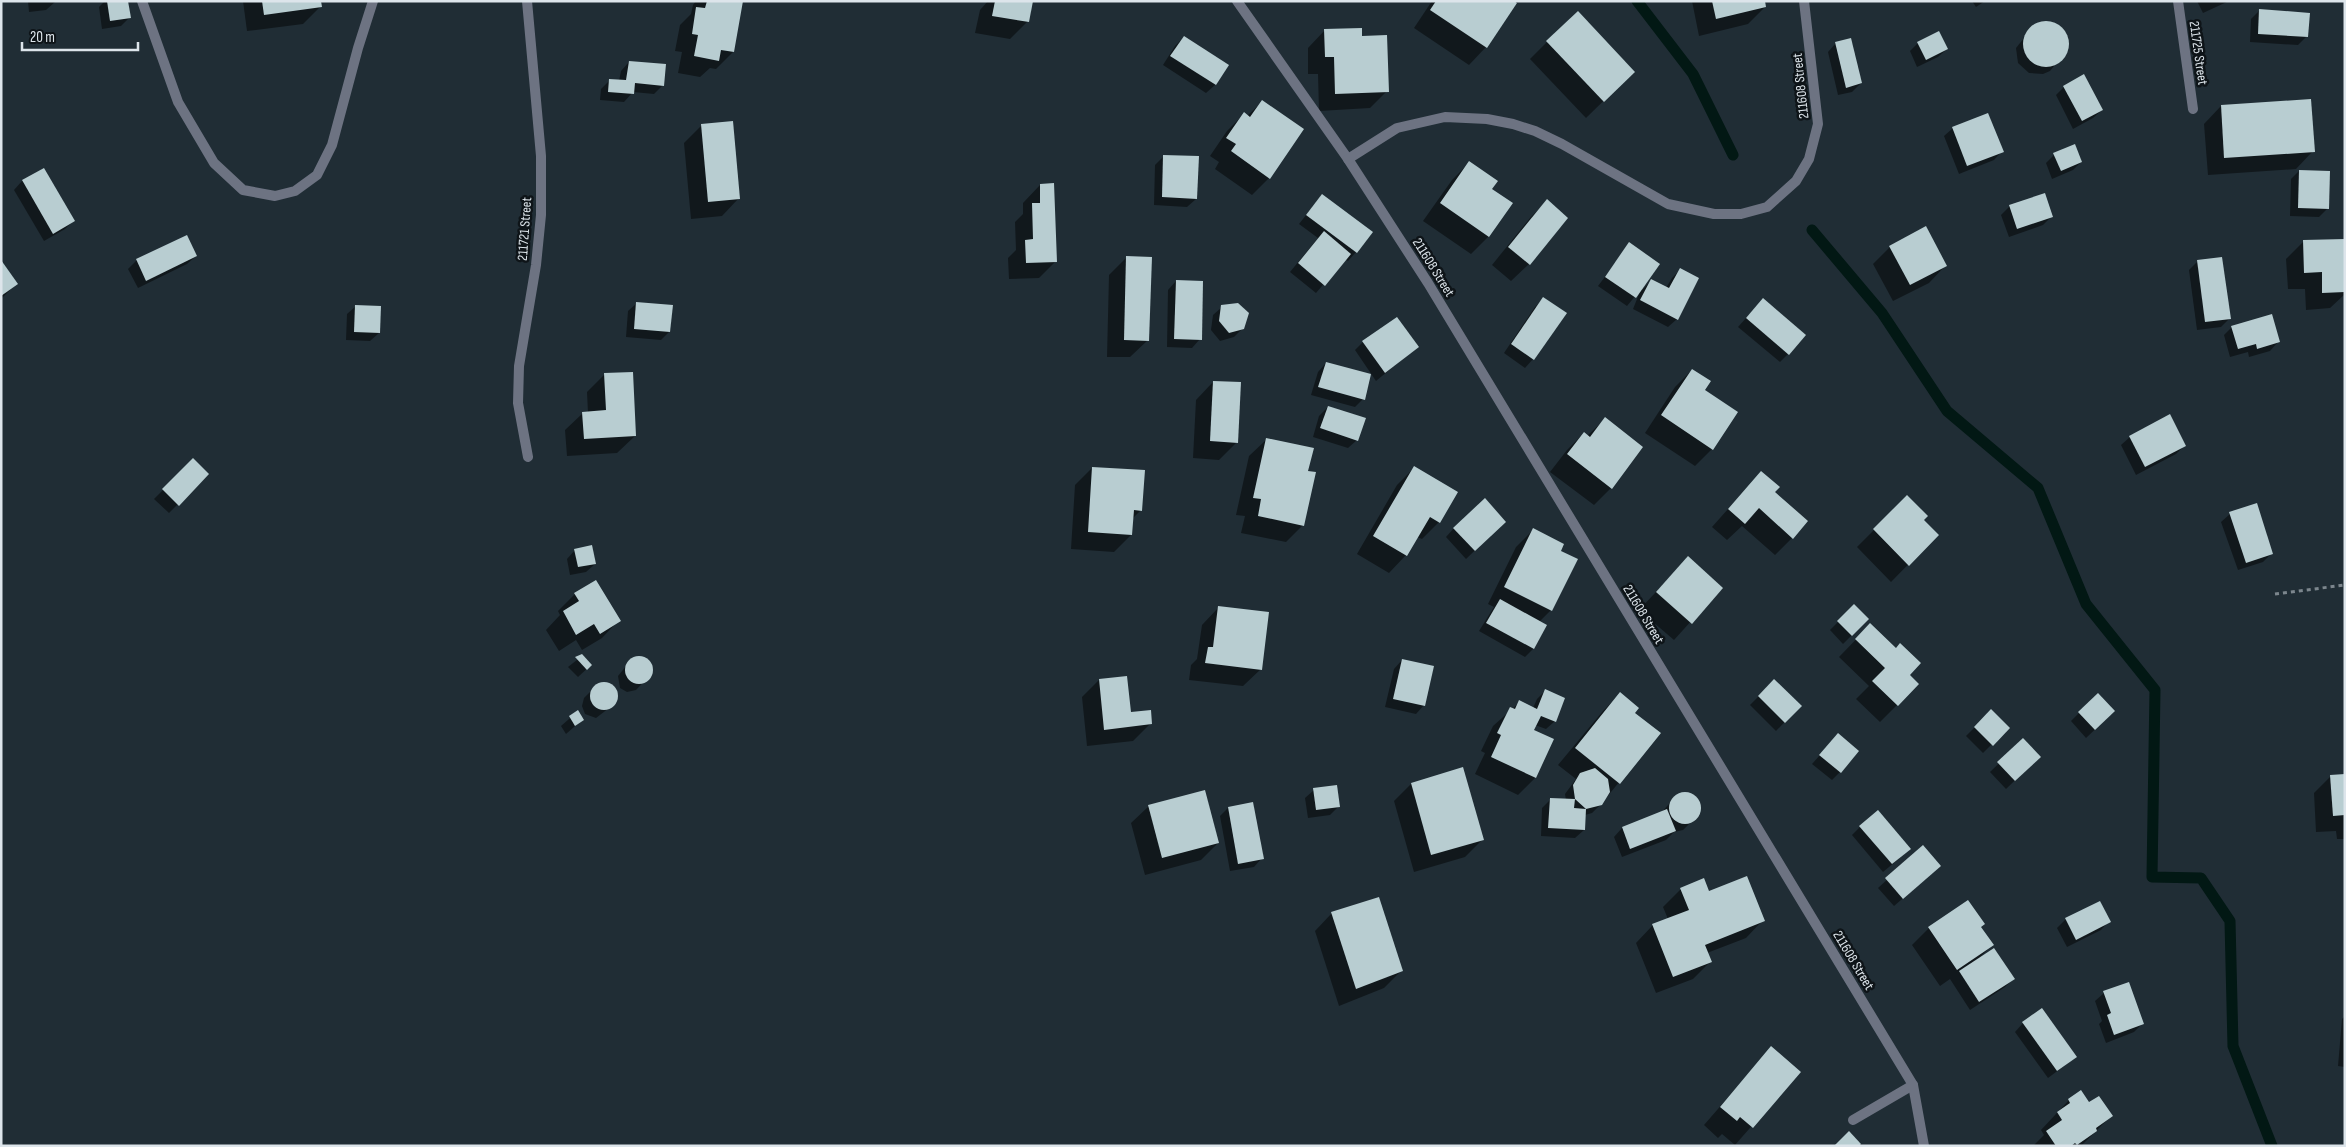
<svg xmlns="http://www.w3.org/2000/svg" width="2346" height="1147" font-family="'Sofia Sans Condensed',sans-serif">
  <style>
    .shadow { fill: #0007 }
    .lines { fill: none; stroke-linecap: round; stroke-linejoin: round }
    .stream { stroke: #021814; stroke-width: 11 }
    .building { fill: #b8cdd1; fill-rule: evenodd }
    .path { stroke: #7c868d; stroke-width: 3; stroke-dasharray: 4 4; stroke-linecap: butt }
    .lane { stroke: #6d7382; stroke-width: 10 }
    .street { stroke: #6d7382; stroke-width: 10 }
    .labels { text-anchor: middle; stroke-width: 5; stroke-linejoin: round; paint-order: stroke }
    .street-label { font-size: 14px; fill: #dde5eb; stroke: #0e1418 }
  </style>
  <rect width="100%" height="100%" fill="#202d35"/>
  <!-- shadow -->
  <g class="shadow">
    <polygon points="28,1 55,1 55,2 46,10 29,12"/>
    <polygon points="105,1 127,1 129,18 121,26 102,29 99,7"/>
    <polygon points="243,1 320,1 321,6 303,24 247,31"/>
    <polygon points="696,1 742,1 733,52 716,69 710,68 700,77 678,73 682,52 675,51 680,25 691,14 693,5"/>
    <polygon points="988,1 1031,1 1027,22 1010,39 975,33 980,10"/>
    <polygon points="1432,1 1512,1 1515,3 1486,47 1469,65 1414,28"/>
    <polygon points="1692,1 1764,1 1765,7 1748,24 1699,36"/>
    <polygon points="1972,1 1985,1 1976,7"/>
    <polygon points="2197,1 2229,1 2203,13"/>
    <polygon points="2260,10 2306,37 2298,45 2250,42 2251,19"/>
    <polygon points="2052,23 2063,30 2066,36 2068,49 2050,71 2043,74 2029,73 2018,63 2016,48 2032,28 2038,24"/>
    <polygon points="1325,30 1361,37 1387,91 1370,108 1319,111 1318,74 1308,74 1308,48"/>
    <polygon points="1184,37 1227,65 1215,85 1206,93 1163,65 1175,46"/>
    <polygon points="1547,42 1633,72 1586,118 1530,59"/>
    <polygon points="1836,43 1861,83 1852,92 1838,95 1828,52"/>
    <polygon points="1918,43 1947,49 1938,57 1917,67 1910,51"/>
    <polygon points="629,62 662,86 654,94 633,92 624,102 600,100 601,89 610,80 619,81 621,71"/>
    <polygon points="2064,87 2102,110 2093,118 2073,129 2056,95"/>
    <polygon points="1262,102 1269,178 1252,195 1215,169 1219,162 1210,156 1227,131 1244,114 1247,116"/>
    <polygon points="2221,106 2313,151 2296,169 2208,175 2204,124"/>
    <polygon points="702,125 739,198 722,216 691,219 684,143"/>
    <polygon points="1953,128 2002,151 1994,160 1959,174 1944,136"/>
    <polygon points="2054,155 2081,162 2073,170 2052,179 2046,163"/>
    <polygon points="1164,156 1196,199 1187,207 1154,205 1155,165"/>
    <polygon points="1469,163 1490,189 1511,204 1488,237 1471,254 1423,221 1452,180"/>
    <polygon points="43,169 73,221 65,229 44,241 14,190 22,181"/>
    <polygon points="2299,171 2328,208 2319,217 2290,216 2291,179"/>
    <polygon points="1040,185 1056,261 1039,278 1009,279 1008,258 1016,250 1015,222 1023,214 1023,203"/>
    <polygon points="1322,195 1356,252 1348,261 1345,259 1316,293 1290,272 1318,238 1299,224"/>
    <polygon points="1547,201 1567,218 1529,264 1511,281 1492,265 1530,218"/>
    <polygon points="2010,206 2051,217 2043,225 2009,237 2001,215"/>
    <polygon points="2345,240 2345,294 2330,308 2306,310 2305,289 2288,289 2286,259 2304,241"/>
    <polygon points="1630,244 1642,290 1651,281 1666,288 1672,278 1680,270 1677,319 1668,327 1633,309 1641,289 1627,306 1598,286"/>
    <polygon points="1890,247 1946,265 1929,283 1893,301 1873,264"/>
    <polygon points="196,256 187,264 138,288 128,269 137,260"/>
    <polygon points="1127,257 1148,340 1130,357 1107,357 1109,275"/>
    <polygon points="1,262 16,284 1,299"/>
    <polygon points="2197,262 2230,318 2221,327 2197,330 2189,270"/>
    <polygon points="1176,281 1200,339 1192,348 1167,347 1168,290"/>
    <polygon points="1543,299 1533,359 1525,368 1504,353 1535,307"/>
    <polygon points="637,303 669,332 661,340 626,337 628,311"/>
    <polygon points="356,306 379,333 370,341 346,340 347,314"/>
    <polygon points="1222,307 1243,328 1234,337 1220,341 1211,330 1213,315"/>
    <polygon points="1755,308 1788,354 1780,362 1738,327"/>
    <polygon points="2232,327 2278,342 2270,351 2249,357 2248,352 2230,357 2224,335"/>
    <polygon points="1363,342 1417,347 1376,381 1355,350"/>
    <polygon points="1326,363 1363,399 1355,407 1311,395 1318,372"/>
    <polygon points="1692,370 1703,390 1712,449 1695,466 1645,433 1675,387"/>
    <polygon points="631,373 635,436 617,453 567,456 565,430 583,413 588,413 587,392 604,375"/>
    <polygon points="1213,382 1236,443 1219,460 1193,458 1196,400"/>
    <polygon points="1328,407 1357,440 1348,448 1313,437 1319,416"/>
    <polygon points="1605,419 1611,488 1594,505 1550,472 1567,450 1584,433 1587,436"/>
    <polygon points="2130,437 2184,446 2176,454 2136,475 2121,445"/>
    <polygon points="1267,439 1307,472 1303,525 1286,542 1241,533 1245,516 1236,515 1249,456"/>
    <polygon points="193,460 208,474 169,513 154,499"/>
    <polygon points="1092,468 1141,510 1132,519 1131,535 1114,552 1071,549 1075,485"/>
    <polygon points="1414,468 1439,522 1422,539 1417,537 1406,555 1389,573 1357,554 1397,485"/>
    <polygon points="1761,472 1773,492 1792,538 1775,555 1742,526 1727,540 1712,527"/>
    <polygon points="1907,497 1922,520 1937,535 1891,582 1857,547"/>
    <polygon points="2230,514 2272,553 2263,562 2238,570 2221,522"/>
    <polygon points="1454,528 1496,530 1466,559 1446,537"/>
    <polygon points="1533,530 1559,551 1551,610 1539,622 1546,626 1533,649 1525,657 1479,631 1494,607 1488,604 1516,547"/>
    <polygon points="575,550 595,564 586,572 570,575 567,559"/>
    <polygon points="1688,558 1721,588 1674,640 1639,610"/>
    <polygon points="575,594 619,620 602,638 582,650 576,640 559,651 546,630 560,615 558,611"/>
    <polygon points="1854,606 1868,619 1843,644 1830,630"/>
    <polygon points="1219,607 1261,669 1243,686 1189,680 1191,665 1197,659 1202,625"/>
    <polygon points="1870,625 1896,650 1908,675 1897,705 1880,722 1856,699 1869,686 1839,657"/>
    <polygon points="582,656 591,665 578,677 568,667"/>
    <polygon points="639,658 649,663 650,675 636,690 627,692 620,688 618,676 631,660"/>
    <polygon points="1402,660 1424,705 1416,714 1385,707 1394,669"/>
    <polygon points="1126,677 1129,714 1151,723 1133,741 1087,746 1082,697 1099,680"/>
    <polygon points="1774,681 1800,706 1776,731 1750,705"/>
    <polygon points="604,683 611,686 616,693 613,705 596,718 585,714 582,706 584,698 593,689"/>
    <polygon points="1545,691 1555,721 1546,729 1535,725 1532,731 1553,740 1535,778 1518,795 1475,774 1485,753 1481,751 1493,726 1520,702 1533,708 1537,699"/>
    <polygon points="1620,694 1633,713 1659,734 1601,804 1592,813 1585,815 1584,830 1575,838 1541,836 1542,808 1551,799 1566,800 1565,794 1576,779 1558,765 1603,711"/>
    <polygon points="1991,711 2008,728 1983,753 1966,736"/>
    <polygon points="577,712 582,720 566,734 561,726"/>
    <polygon points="2079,713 2105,720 2086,738 2071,721"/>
    <polygon points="1838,735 1840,772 1832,780 1812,764"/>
    <polygon points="2023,740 2039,757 2006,789 1990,772"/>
    <polygon points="1462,769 1482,840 1465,857 1414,872 1394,801 1411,784"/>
    <polygon points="2345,775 2345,839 2337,839 2336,831 2316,832 2314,793 2331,776"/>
    <polygon points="1314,790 1339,806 1330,815 1308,818 1305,798"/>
    <polygon points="1684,794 1692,795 1698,803 1698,813 1692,821 1683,830 1674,832 1666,840 1622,857 1614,837 1622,828 1662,812 1675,797"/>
    <polygon points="1149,806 1218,843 1201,860 1145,875 1131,823"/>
    <polygon points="1228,808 1262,858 1254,867 1230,871 1220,816"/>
    <polygon points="1860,827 1901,857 1883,872 1852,835"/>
    <polygon points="1923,847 1931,874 1894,906 1878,888"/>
    <polygon points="1704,880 1709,893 1763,920 1746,938 1707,953 1710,962 1693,979 1656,993 1636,943 1653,925 1668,919 1663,907 1680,890"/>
    <polygon points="1332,913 1401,971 1384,988 1339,1006 1315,931"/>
    <polygon points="2066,919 2109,921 2101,930 2067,947 2057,928"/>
    <polygon points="1929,928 1992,945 1980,957 2013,979 2005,987 1970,1010 1950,979 1940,986 1912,945"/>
    <polygon points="2104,993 2142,1024 2134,1032 2106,1043 2099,1024 2102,1021 2095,1001"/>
    <polygon points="2345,1016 2345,1067 2338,1066 2342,1019"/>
    <polygon points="2023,1023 2076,1057 2048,1078 2015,1032"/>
    <polygon points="1771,1048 1799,1072 1735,1145 1722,1134 1718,1138 1704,1125"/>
    <polygon points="2069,1100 2089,1104 2111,1116 2081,1146 2033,1146 2044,1135 2041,1130"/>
  </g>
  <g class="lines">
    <!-- stream -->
    <g class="stream">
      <polyline points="1637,1 1693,74 1733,155"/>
      <polyline points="1812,230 1882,313 1947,411 2038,488 2086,604 2155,690 2152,877 2201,878 2230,921 2233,1046 2272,1146"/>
    </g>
  </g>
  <!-- building -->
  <g class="building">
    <polygon points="107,1 128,1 131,18 110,21"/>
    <polygon points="262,1 321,1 322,7 264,15"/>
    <polygon points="707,1 743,1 734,52 721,50 719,61 694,56 698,35 692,34 696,7 705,8"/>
    <polygon points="995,1 1033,1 1029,22 992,16"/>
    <polygon points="1436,1 1514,1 1517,3 1487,48 1430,10"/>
    <polygon points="1712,1 1765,1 1766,7 1716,19"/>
    <polygon points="2259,9 2310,13 2308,37 2258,34"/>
    <polygon points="1578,11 1635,72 1604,102 1546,41"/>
    <circle cx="2046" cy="44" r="23"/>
    <polygon points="1362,28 1362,36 1387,35 1389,92 1335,94 1334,57 1325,57 1324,29"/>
    <polygon points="1939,31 1948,49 1926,60 1917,42"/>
    <polygon points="1184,36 1229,65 1216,85 1170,56"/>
    <polygon points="1851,38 1862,83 1846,88 1835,42"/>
    <polygon points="629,61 666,64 664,86 635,83 634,94 608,92 609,79 626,80"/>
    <polygon points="2084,74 2103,110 2082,121 2063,86"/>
    <polygon points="2311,99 2315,152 2224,158 2221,105"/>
    <polygon points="1262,100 1304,129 1270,179 1231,151 1236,144 1226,138 1244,112 1250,117"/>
    <polygon points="1988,113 2004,152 1967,166 1952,127"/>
    <polygon points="733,121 740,199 708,202 701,124"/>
    <polygon points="2075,144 2082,162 2061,171 2053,153"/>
    <polygon points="1163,155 1199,156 1197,199 1162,197"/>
    <polygon points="1469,161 1498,181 1492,189 1513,203 1489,237 1440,203"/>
    <polygon points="44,168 75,221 53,234 22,180"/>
    <polygon points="2299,170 2330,171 2329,209 2298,208"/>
    <polygon points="1054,183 1057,262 1026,263 1025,240 1033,239 1032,203 1040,203 1040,184"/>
    <polygon points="2045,193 2053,217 2017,229 2009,205"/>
    <polygon points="1322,194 1373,232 1357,253 1306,215"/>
    <polygon points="1547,199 1568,218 1530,265 1508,247"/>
    <polygon points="1926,226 1947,266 1910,285 1889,246"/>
    <polygon points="1324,231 1351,254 1325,286 1298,263"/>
    <polygon points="187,235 197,256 146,281 136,259"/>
    <polygon points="2345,239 2345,292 2322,293 2322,272 2304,273 2303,240"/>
    <polygon points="1629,242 1660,264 1636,298 1605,277"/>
    <polygon points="1126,256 1152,257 1149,341 1124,340"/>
    <polygon points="2222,257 2231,319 2205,322 2197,260"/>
    <polygon points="1,260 18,284 1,296"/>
    <polygon points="1680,268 1699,278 1678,320 1640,300 1651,279 1669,288"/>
    <polygon points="1176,280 1203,281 1202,340 1174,339"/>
    <polygon points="1543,297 1567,313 1534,360 1511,344"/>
    <polygon points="1763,298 1806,335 1789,355 1746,318"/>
    <polygon points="636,302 673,305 670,332 634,329"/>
    <polygon points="1238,303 1249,313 1244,329 1229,333 1219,321 1221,305"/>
    <polygon points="355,305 381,306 380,333 354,332"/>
    <polygon points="2272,314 2280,342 2257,349 2256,344 2238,349 2231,326"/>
    <polygon points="1397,317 1419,347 1385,373 1362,341"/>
    <polygon points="1326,362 1371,374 1365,400 1318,387"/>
    <polygon points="1692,369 1711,381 1705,390 1738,412 1713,450 1661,415"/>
    <polygon points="633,372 636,436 584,439 582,412 606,410 604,373"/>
    <polygon points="1213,381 1241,382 1238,443 1210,441"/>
    <polygon points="1328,406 1366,418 1358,441 1320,428"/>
    <polygon points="2170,414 2186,446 2145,467 2129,436"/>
    <polygon points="1605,417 1643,447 1612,489 1567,454 1584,432 1590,437"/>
    <polygon points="1266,438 1314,448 1308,471 1316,472 1304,526 1258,516 1261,499 1253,498"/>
    <polygon points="193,458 209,474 179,506 162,489"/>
    <polygon points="1414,466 1458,492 1440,523 1430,517 1407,556 1373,536"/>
    <polygon points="1092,467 1145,470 1142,511 1134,510 1132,535 1088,532"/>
    <polygon points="1761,471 1780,487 1775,492 1808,521 1793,539 1759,508 1745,524 1728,509"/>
    <polygon points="1907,495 1928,516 1924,520 1939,535 1909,566 1873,529"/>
    <polygon points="1485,498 1506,522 1475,551 1453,528"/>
    <polygon points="2257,503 2273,554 2246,563 2229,512"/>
    <polygon points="1533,528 1564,544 1561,551 1578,559 1552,611 1504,587"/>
    <polygon points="592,545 596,564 578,567 574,549"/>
    <polygon points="1688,556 1723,588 1692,624 1656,592"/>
    <polygon points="596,580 621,621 600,634 594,624 576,635 563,611 579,601 574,593"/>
    <polygon points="1500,599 1547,625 1534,649 1486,623"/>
    <polygon points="1854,604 1869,619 1852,636 1837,621"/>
    <polygon points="1218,606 1269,612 1262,670 1205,663 1208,647 1213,647"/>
    <polygon points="1870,623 1896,648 1900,643 1921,663 1910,675 1919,684 1898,706 1872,681 1885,668 1855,639"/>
    <polygon points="582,654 592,665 587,670 575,657"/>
    <circle cx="639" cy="670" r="14"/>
    <polygon points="1402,659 1434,666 1425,706 1393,699"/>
    <polygon points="1127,676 1131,712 1151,710 1152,724 1104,730 1099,679"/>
    <polygon points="1774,679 1802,706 1785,723 1758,696"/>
    <circle cx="604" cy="696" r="14"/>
    <polygon points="1545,689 1565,698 1556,722 1541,716 1534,730 1554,739 1536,778 1491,757 1501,735 1497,733 1510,707 1515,709 1519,700 1537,709"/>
    <polygon points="1620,692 1639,708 1635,713 1661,733 1620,784 1575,748"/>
    <polygon points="2098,693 2115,711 2095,730 2078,712"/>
    <polygon points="1991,709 2010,728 1993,746 1974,727"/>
    <polygon points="578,710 584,720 575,726 569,716"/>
    <polygon points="1838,733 1859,751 1841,773 1819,755"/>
    <polygon points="2023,738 2041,757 2015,781 1997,762"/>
    <polygon points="1463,767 1484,840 1431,855 1411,783"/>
    <path d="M1595 768 1608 779 1610 792 1602 805 1586 809 1585 830 1548 828 1550 798 1575 799 1573 785 1580 773ZM1575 799 1586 809 1574 808Z"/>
    <polygon points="2345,774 2345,815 2333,816 2330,775"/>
    <polygon points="1337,785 1340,807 1316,810 1313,788"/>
    <polygon points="1205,790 1219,843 1162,858 1148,805"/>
    <circle cx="1685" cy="808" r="16"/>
    <polygon points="1253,802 1264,859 1238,864 1228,807"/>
    <polygon points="1667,809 1676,831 1630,849 1622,827"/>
    <polygon points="1878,810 1911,849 1892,864 1859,826"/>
    <polygon points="1923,845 1941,866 1903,899 1885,878"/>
    <polygon points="1747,876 1765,921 1705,945 1712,962 1673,977 1652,924 1689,910 1680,888 1704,878 1709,891"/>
    <polygon points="1379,897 1403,971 1356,989 1331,912"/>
    <polygon points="1968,900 1985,924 1981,927 1994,945 1957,970 1928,927"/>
    <polygon points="2100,901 2111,922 2076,940 2065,918"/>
    <polygon points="1994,948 2015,979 1979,1002 1959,971"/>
    <polygon points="2129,982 2144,1024 2114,1035 2107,1015 2111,1013 2103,991"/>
    <polygon points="2042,1008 2077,1057 2057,1071 2022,1022"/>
    <polygon points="1771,1046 1801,1072 1753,1128 1740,1117 1737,1121 1720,1107"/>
    <polygon points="2081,1090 2089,1102 2099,1096 2113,1116 2096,1128 2097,1131 2077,1145 2075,1143 2071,1146 2056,1146 2046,1131 2062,1120 2057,1112 2070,1103 2068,1099"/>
    <polygon points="1849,1131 1861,1144 1859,1146 1834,1146"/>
  </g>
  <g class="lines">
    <!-- path -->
    <polyline class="path" points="2275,594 2345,585"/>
    <!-- lane -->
    <polyline class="lane" points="1853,1120 1913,1085"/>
    <!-- street -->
    <g class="street">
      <polyline points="142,1 178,102 214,163 243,190 275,196 295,191 317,175 332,145 358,48 373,1"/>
      <polyline points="527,1 541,156 541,215 536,265 519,366 518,403 528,457"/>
      <polyline points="1237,1 1348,159 1428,283 1913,1085 1924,1146"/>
      <polyline points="2178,1 2193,109"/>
      <polyline points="1348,159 1397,128 1445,117 1487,119 1513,124 1535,131 1562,144 1668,204 1714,214 1741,214 1767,207 1796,181 1809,159 1818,124 1804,1"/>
    </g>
  </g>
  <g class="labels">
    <!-- street labels -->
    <g class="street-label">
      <text transform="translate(2199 53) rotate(82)" y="5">211725 Street</text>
      <text transform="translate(1800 86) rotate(-96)" y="5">211608 Street</text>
      <text transform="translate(524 229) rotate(-86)" y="5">211721 Street</text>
      <text transform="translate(1434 267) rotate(58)" y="5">211608 Street</text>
      <text transform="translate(1644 614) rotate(59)" y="5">211608 Street</text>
      <text transform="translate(1854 960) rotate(59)" y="5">211608 Street</text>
    </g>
  </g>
  <!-- border -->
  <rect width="2346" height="1147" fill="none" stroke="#dde5eb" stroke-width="5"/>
  <!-- scale -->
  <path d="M22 42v8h116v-8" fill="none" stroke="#dde5eb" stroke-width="2.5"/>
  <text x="30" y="42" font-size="15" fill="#dde5eb" stroke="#0e1418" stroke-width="4" paint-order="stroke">20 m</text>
</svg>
